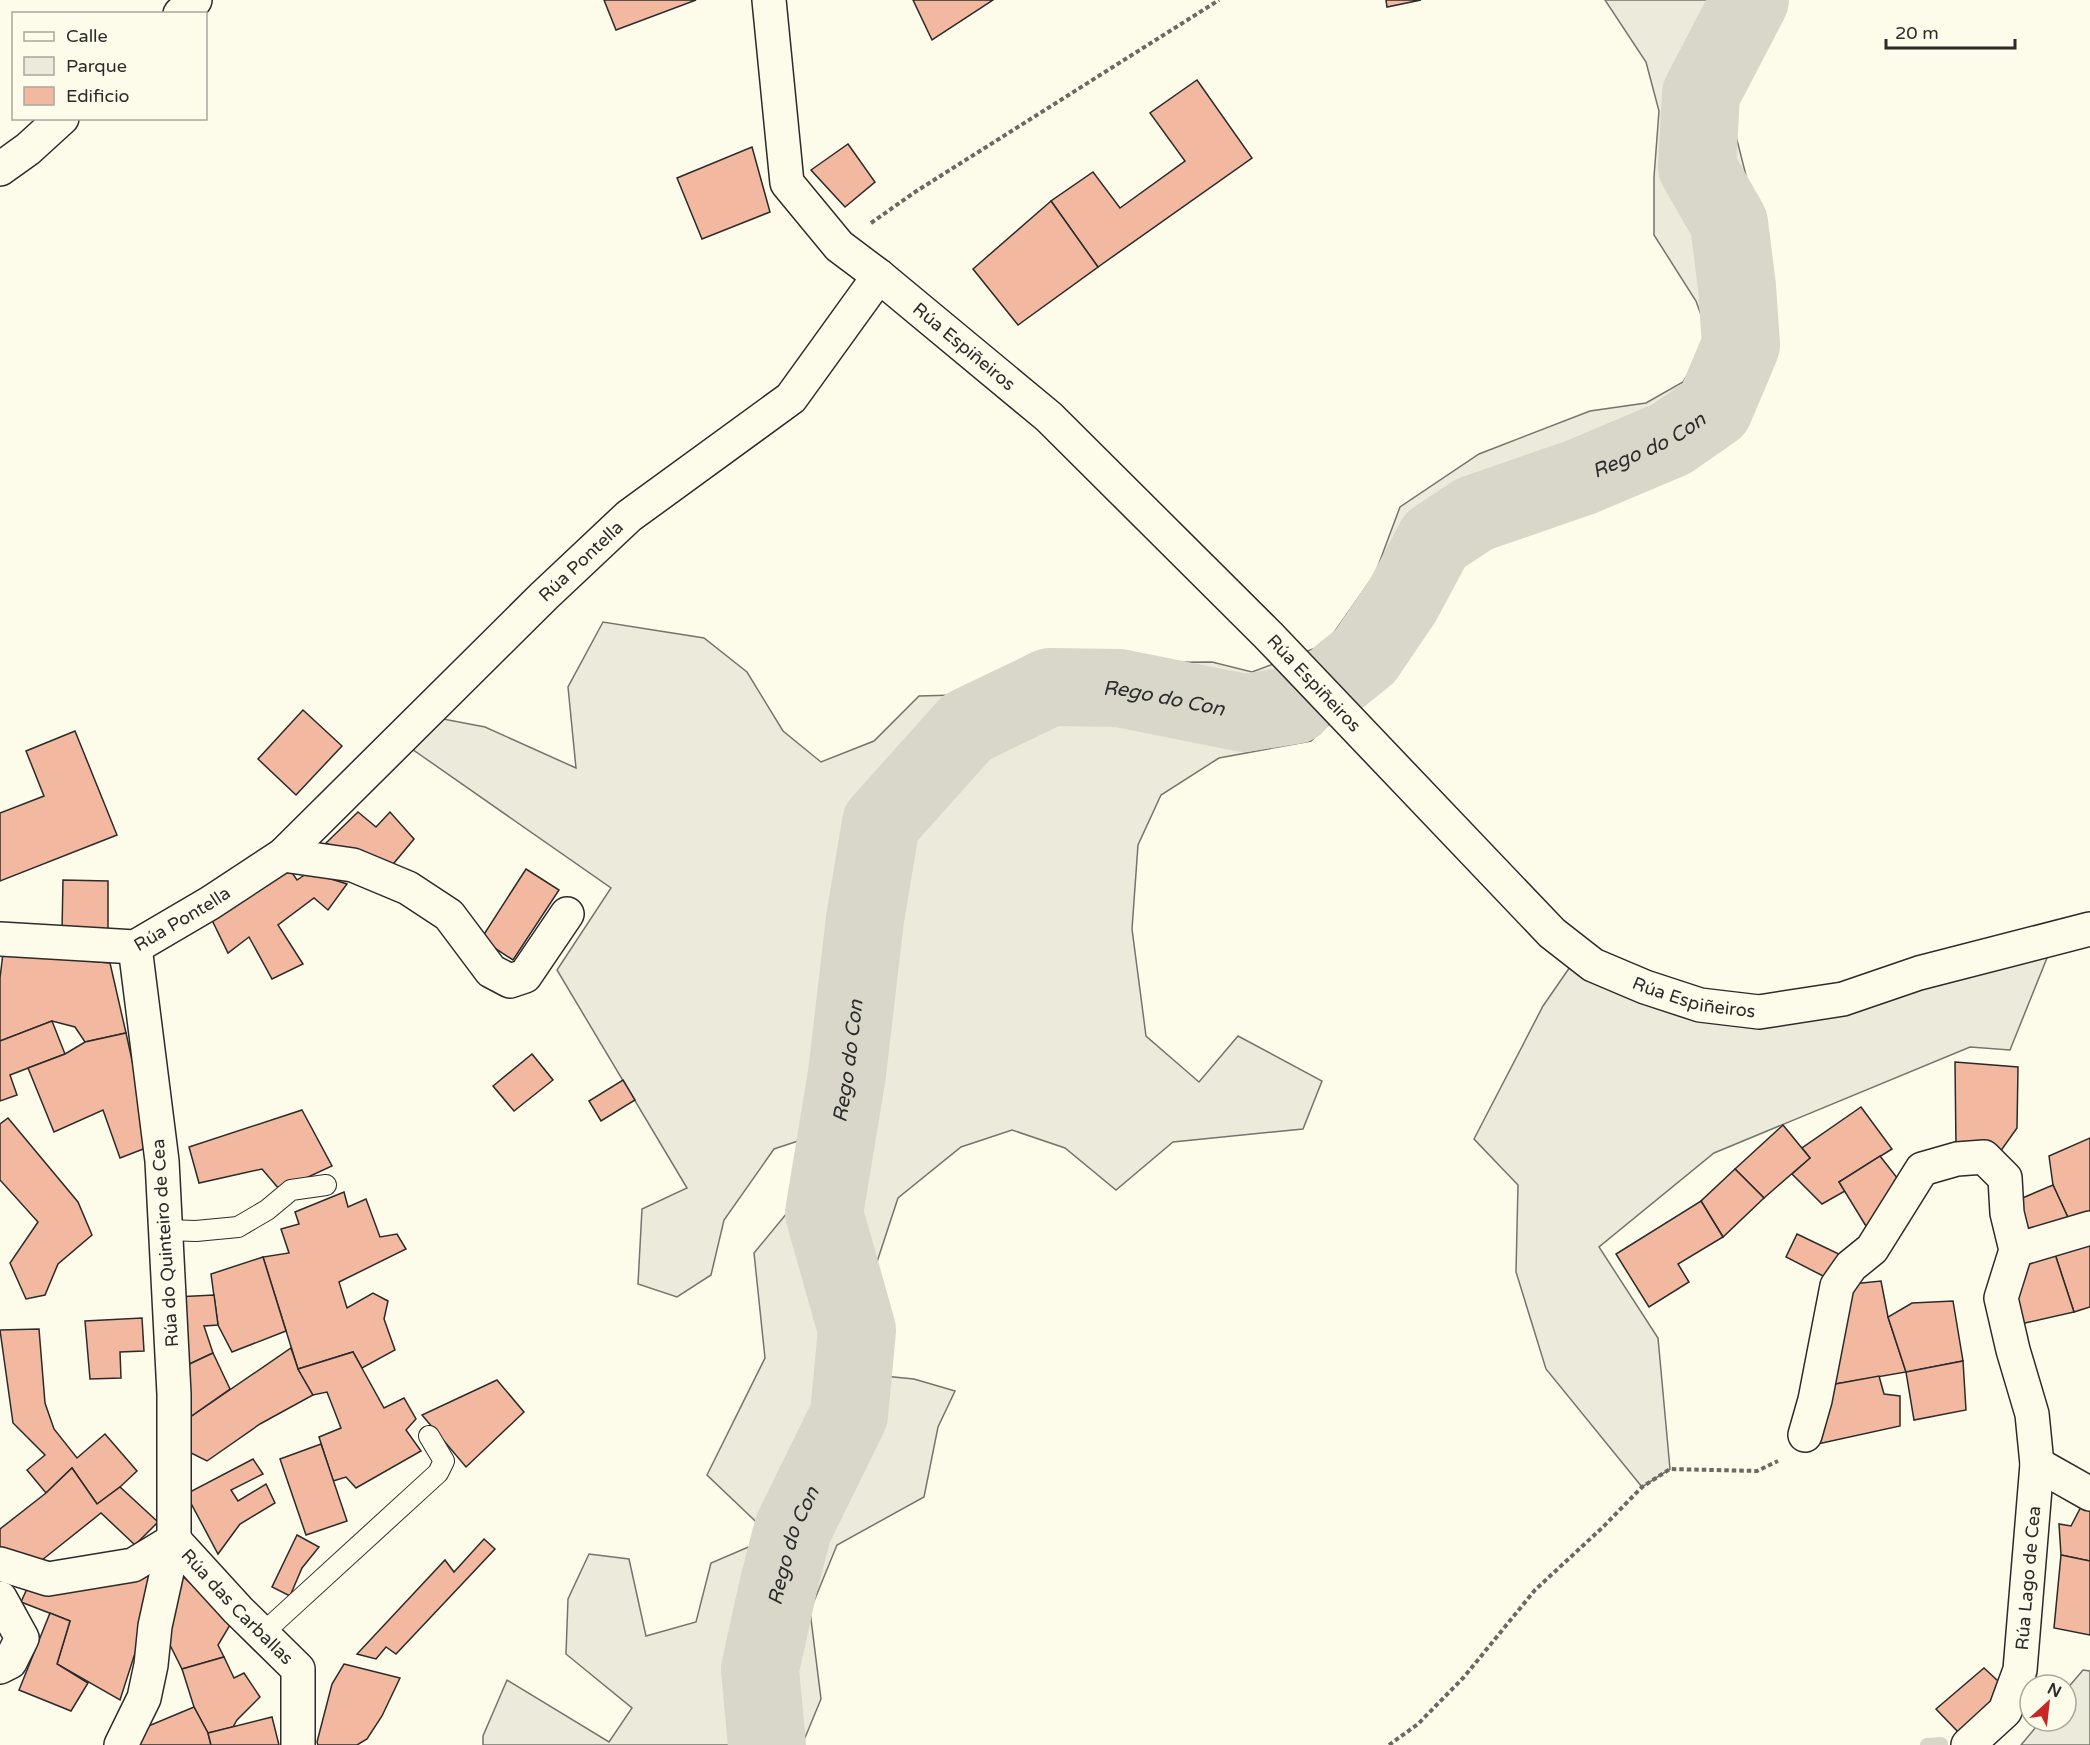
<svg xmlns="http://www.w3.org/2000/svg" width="2090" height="1745" font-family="'Varela Round',sans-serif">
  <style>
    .green { fill: #ecebdb; stroke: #74746e; stroke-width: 1.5 }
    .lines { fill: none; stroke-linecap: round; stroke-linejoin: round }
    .stream { stroke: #d8d7c9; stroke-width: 14 }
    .river { stroke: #d8d7c9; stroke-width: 78 }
    .building { fill: #f2b8a0; stroke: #2b2b2b; stroke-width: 1.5 }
    .lane-casing { stroke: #2b2b2b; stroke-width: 22 }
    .street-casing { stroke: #2b2b2b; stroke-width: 36 }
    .path { stroke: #6a6964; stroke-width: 4; stroke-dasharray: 4.5 3; stroke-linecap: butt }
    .lane { stroke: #fdfbea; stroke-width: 20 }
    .street { stroke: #fdfbea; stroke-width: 33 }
    .labels { text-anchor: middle; stroke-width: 4.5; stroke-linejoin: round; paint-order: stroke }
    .street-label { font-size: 18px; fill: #2b2b2b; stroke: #fdfbea }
    .water-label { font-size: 20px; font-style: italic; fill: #2b2b2b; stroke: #fdfbea }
  </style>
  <rect width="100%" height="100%" fill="#fdfbea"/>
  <!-- green -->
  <g class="green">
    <polygon points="1605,0 1783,0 1743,57 1735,132 1759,227 1765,303 1761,354 1708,440 1470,538 1439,591 1384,672 1311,741 1219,758 1161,795 1138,845 1132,929 1146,1036 1199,1082 1238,1036 1322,1081 1303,1129 1173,1142 1116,1190 1065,1148 1012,1130 961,1147 898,1198 874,1271 883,1325 884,1376 914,1379 955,1391 938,1427 924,1497 837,1545 810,1611 821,1699 802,1745 483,1745 483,1736 507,1680 609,1742 632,1708 566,1654 568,1599 589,1554 629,1559 646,1636 696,1622 711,1563 772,1537 707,1475 765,1358 754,1253 806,1190 801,1140 774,1149 724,1220 711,1275 677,1297 638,1284 642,1209 687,1188 557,970 611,888 399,740 433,717 485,727 576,768 568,687 603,622 704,638 747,672 783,731 821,762 874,741 919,696 994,694 1059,663 1212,662 1252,672 1326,644 1375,574 1400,507 1479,454 1590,411 1646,403 1683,382 1710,340 1696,301 1654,235 1654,177 1659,111 1646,62"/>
    <polygon points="2055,938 2010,1050 1970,1047 1714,1153 1599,1247 1658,1338 1670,1469 1642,1487 1546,1369 1516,1272 1518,1185 1474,1139 1543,1006 1579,954 1759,1012"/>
    <polygon points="2083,1670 2090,1671 2090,1745 2021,1745 2041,1721 2066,1721 2066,1690"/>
  </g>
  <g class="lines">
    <!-- stream -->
    <polyline class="stream" points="1927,1745 1941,1744"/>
    <!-- river -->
    <g class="river">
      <path id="s1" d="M1339 677 1365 656 1403 600 1435 540 1474 514 1581 477 1671 439 1714 409 1741 345 1737 287 1729 223 1697 167 1701 94 1750 0"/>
      <path id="s2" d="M767 1745 760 1669 779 1583 793 1529 849 1415 857 1330 824 1213 847 1074 865 919 881 823 967 727 1050 687 1119 688 1244 713 1295 705"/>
    </g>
  </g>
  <!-- building -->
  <g class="building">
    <polygon points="604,0 696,0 616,30"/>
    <polygon points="913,0 993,0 932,40"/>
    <polygon points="1386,0 1421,0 1387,7"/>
    <polygon points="1197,80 1252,158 1098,267 1051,201 1093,172 1120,208 1185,161 1150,113"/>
    <polygon points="848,144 875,182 845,207 811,170"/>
    <polygon points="752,147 770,212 702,239 677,178"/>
    <polygon points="1051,201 1098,267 1018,325 973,269"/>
    <polygon points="303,710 342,746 296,795 258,759"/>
    <polygon points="75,731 117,835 0,881 0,813 44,796 26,751"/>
    <polygon points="358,812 376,827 390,812 414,839 389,869 348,855 326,843"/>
    <polygon points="286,864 297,880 309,872 347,884 328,910 314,898 278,925 303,964 272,979 249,937 228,953 211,918"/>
    <polygon points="526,869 559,890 513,960 481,939"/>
    <polygon points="63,880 108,881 108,932 62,931"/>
    <polygon points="3,953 110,963 126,1033 85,1042 75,1027 52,1021 0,1041 0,978"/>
    <polygon points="52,1021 65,1054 10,1075 17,1095 0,1101 0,1041"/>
    <polygon points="126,1033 151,1146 120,1158 103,1110 54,1132 28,1068 65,1054 85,1042"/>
    <polygon points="532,1054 553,1080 514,1111 493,1086"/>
    <polygon points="1955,1062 2018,1067 2017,1128 2000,1152 1956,1148"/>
    <polygon points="623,1080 635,1100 601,1121 589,1101"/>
    <polygon points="1861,1107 1892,1149 1839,1182 1845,1191 1822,1204 1792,1174 1810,1158 1802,1148"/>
    <polygon points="302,1110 332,1166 280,1190 262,1169 199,1183 189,1147"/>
    <polygon points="8,1118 78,1202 92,1235 58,1264 45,1295 26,1299 10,1263 38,1222 0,1180 0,1124"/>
    <polygon points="1783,1125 1810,1158 1764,1198 1735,1169"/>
    <polygon points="2090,1138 2090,1218 2071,1224 2053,1185 2049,1156"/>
    <polygon points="1880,1156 1898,1179 1869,1231 1839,1182"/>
    <polygon points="1735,1169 1764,1198 1723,1237 1701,1201"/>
    <polygon points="2053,1185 2071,1224 2023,1240 2013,1202"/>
    <polygon points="344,1192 348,1207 366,1199 380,1237 397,1234 406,1249 339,1282 347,1308 373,1293 388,1301 384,1319 395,1350 362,1368 353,1352 298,1369 263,1257 289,1253 281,1229 299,1224 295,1212"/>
    <polygon points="1701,1201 1723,1237 1678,1264 1689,1282 1649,1307 1616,1254"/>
    <polygon points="1797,1234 1843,1256 1827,1278 1786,1257"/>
    <polygon points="2090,1239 2090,1307 2074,1312 2053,1248"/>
    <polygon points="2053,1248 2074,1312 2016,1325 2012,1294 2030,1257"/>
    <polygon points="263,1257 286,1331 232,1352 218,1325 211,1274"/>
    <polygon points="1881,1281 1888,1317 1906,1372 1830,1385 1852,1284"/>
    <polygon points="214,1295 218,1325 204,1326 213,1353 181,1368 175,1297"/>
    <polygon points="1953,1301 1963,1361 1906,1372 1888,1317 1912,1303"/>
    <polygon points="142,1318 144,1351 120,1352 121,1378 90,1379 85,1321"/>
    <polygon points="39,1329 45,1403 54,1429 77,1458 105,1434 137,1471 120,1487 97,1504 72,1468 46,1493 27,1470 45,1455 13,1423 0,1330"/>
    <polygon points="291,1348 298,1369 313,1395 260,1424 207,1461 187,1451 180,1424"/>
    <polygon points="353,1352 384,1408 404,1398 416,1419 406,1430 421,1451 356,1488 346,1477 333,1481 319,1437 341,1428 327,1392 313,1395 298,1369"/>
    <polygon points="213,1353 230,1389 180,1424 181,1368"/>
    <polygon points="1963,1361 1966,1410 1914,1420 1906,1372"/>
    <polygon points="1879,1376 1884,1394 1900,1396 1900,1426 1813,1445 1830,1385"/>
    <polygon points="497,1380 524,1412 466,1467 422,1415"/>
    <polygon points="321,1444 347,1521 306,1535 280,1459"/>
    <polygon points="253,1459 263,1474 231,1490 238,1501 266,1484 275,1503 240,1524 218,1554 186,1494"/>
    <polygon points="72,1468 97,1504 120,1487 158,1522 135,1545 101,1513 37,1564 0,1551 0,1529 46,1493"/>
    <polygon points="2085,1499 2090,1502 2090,1561 2061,1555 2059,1524 2071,1526"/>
    <polygon points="297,1535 319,1547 302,1568 290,1596 272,1587"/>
    <polygon points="484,1539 495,1549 396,1654 386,1647 376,1659 357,1654 445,1560 454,1572"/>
    <polygon points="2061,1555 2090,1561 2090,1635 2054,1628"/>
    <polygon points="161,1572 120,1700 57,1664 70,1621 21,1602 30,1582"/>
    <polygon points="180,1574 233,1620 218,1645 224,1657 182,1669 170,1645 163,1623"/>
    <polygon points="50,1613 70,1621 57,1664 88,1683 71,1711 19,1690"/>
    <polygon points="224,1657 234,1678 244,1673 260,1697 237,1720 233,1727 208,1733 194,1707 182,1669"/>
    <polygon points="344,1664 400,1678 382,1716 367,1739 357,1745 318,1745 317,1742 332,1684"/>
    <polygon points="1984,1668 1998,1681 1986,1714 1960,1734 1936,1709"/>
    <polygon points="194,1707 208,1733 211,1745 132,1745 134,1732"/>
    <polygon points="272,1717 279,1745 211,1745 208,1733"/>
  </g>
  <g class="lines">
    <!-- lane casing -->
    <g class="lane-casing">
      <g id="lane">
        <polyline points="166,1230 196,1231 238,1227 267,1210 291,1190 326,1185"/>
        <polyline points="262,1634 438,1473 444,1461 429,1436"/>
      </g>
    </g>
    <!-- street casing -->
    <g class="street-casing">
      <g id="street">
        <path id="s3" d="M769 0 787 183 839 246 879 276 1049 417 1268 635 1552 933 1593 965 1645 987 1700 1005 1759 1012 1843 999 1919 973 2090 929"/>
        <polyline points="180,14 195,0"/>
        <polyline points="0,169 28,149 62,118"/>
        <polyline points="283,855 353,865 408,888 449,915 491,971 510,981 525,976 567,914"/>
        <path id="s4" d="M0 939 135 947 210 903 283 855 544 596 629 516 791 398 879 276"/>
        <polyline points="2016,1250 2090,1228"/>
        <polyline points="1805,1435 1815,1400 1837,1286 1851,1266 1872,1249 1922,1169 1957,1159 1984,1157 2005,1178 2007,1213 2016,1250 2001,1298 2013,1350 2032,1414 2037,1464 2020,1670 2005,1711 1968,1745"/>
        <polyline points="2037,1464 2090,1494"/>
        <path id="s5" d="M174 1540 238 1610 298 1669V1745"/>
        <polyline points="0,1564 48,1579 133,1565 174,1540"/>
        <polyline points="0,1598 22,1638 10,1662 0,1667"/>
        <polyline points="121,1745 144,1698 151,1665 155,1626 174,1540 174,1394 162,1161 135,947"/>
      </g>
    </g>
    <!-- path -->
    <g class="path">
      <polyline points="871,223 915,192 1219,0"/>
      <polyline points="1389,1745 1418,1724 1464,1677 1535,1590 1603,1527 1642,1487 1670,1469 1757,1471 1778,1461"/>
    </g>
    <!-- lane -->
    <use href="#lane" class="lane"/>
    <!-- street -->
    <use href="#street" class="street"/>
  </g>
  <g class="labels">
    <!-- street labels -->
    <g class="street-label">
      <text dy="6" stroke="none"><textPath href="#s3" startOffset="426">Rúa Espiñeiros</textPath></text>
      <text dy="6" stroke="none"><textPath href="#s4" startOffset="728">Rúa Pontella</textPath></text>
      <text dy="6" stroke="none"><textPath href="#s3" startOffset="912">Rúa Espiñeiros</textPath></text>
      <text dy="6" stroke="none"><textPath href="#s4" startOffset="190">Rúa Pontella</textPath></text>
      <text dy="6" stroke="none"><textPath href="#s3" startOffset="1416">Rúa Espiñeiros</textPath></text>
      <text transform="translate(165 1243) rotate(-94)" y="6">Rúa do Quinteiro de Cea</text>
      <text transform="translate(2028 1578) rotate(-85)" y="6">Rúa Lago de Cea</text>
      <text dy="6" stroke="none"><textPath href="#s5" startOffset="92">Rúa das Carballas</textPath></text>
    </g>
    <!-- water labels -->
    <g class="water-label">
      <text dy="7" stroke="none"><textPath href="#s1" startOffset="404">Rego do Con</textPath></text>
      <text dy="7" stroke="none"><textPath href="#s2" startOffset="1284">Rego do Con</textPath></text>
      <text dy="7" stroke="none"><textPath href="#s2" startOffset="708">Rego do Con</textPath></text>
      <text dy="7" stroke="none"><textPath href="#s2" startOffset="204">Rego do Con</textPath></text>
    </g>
  </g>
  <!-- legend -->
  <rect x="12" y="12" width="195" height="108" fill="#fdfbea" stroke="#a9a89e" stroke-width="1.5"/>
  <rect x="24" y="32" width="30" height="9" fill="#fdfbea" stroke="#a9a89e" stroke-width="1.5"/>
  <text x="66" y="42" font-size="18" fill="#2b2b2b">Calle</text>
  <rect x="24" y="57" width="30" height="18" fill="#ecebdb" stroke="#a9a89e" stroke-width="1.5"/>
  <text x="66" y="72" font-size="18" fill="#2b2b2b">Parque</text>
  <rect x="24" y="87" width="30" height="18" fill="#f2b8a0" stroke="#a9a89e" stroke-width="1.5"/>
  <text x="66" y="102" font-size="18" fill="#2b2b2b">Edificio</text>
  <!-- north arrow -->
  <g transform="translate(2048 1703) rotate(27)"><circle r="28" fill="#fdfbea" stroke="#a9a89e" stroke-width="1.5"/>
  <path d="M0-4.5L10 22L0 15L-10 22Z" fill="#c62828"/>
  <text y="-9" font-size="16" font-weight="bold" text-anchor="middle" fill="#2b2b2b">N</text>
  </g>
  <!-- scale -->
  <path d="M1886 39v9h129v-9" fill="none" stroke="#2b2b2b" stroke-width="3"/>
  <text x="1895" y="39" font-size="18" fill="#2b2b2b" stroke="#fdfbea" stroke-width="4.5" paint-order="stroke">20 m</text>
</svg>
